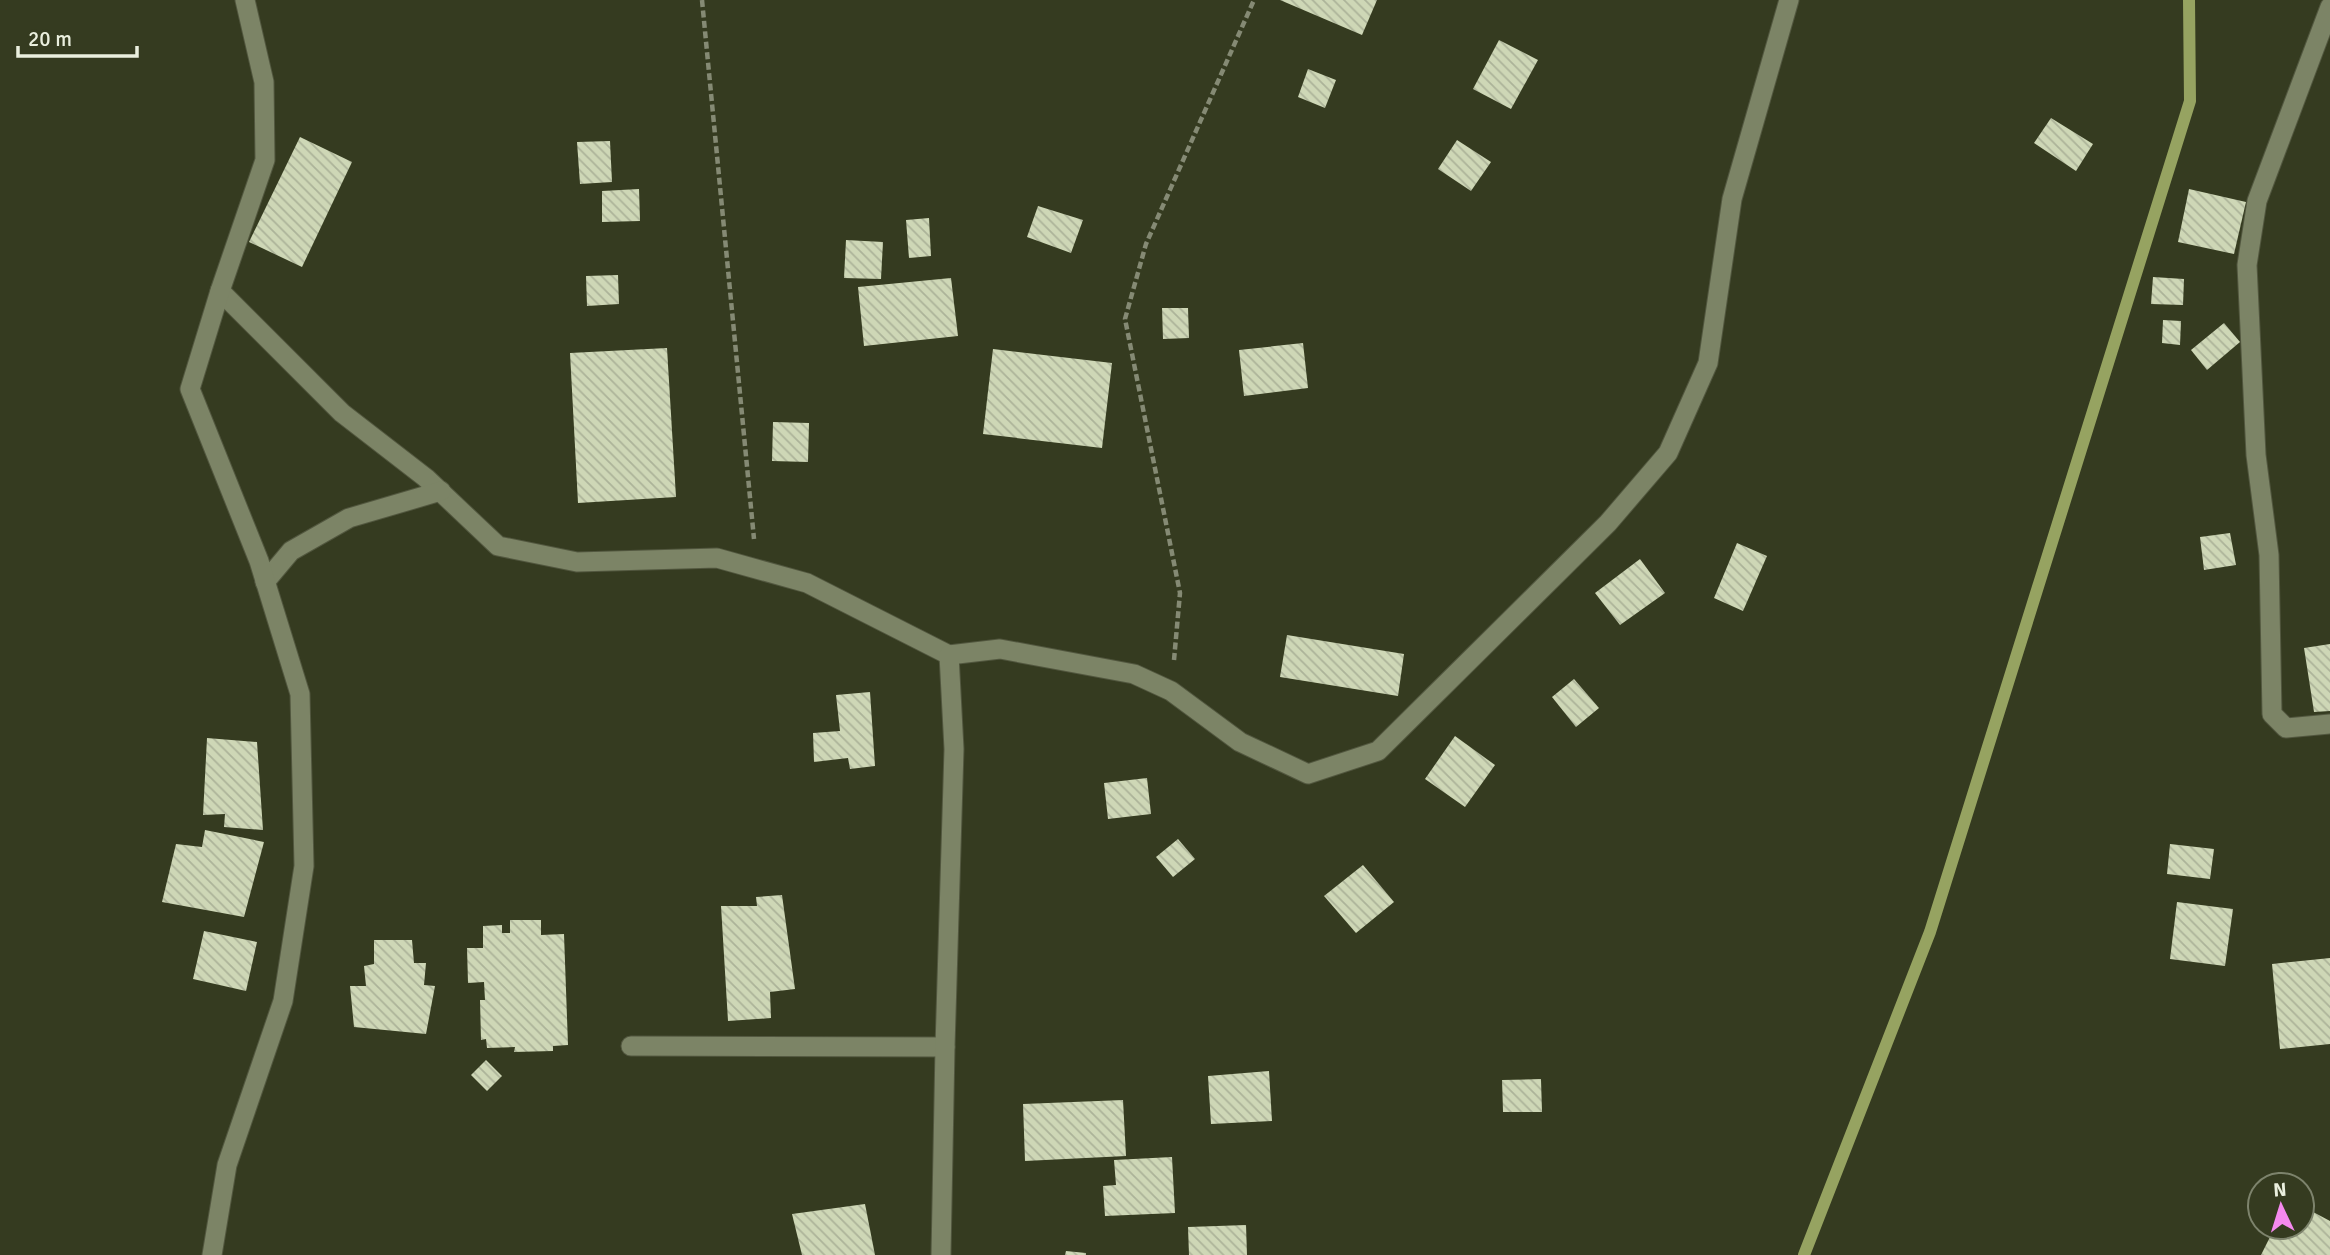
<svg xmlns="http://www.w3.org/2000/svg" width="2330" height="1255" font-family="Signika,sans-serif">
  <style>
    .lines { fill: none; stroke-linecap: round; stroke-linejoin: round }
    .stream { stroke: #96a361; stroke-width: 12 }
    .building { fill: url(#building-back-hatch) }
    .minor-casing { stroke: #52573f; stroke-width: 21 }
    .path { stroke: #858a74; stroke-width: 4.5; stroke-dasharray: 7 3.5; stroke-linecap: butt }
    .minor { stroke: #7c8466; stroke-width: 19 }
  </style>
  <defs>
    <pattern id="building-back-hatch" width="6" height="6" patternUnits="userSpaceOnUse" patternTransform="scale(1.75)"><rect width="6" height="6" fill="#ced7b6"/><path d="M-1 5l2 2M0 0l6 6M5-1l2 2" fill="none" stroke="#acb399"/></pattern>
  </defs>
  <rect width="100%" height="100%" fill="#353b20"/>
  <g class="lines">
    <!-- stream -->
    <polyline class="stream" points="1804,1255 1930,932 2190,101 2189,0"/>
  </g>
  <!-- building -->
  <g class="building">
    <polygon points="1280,0 1377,0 1362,35"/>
    <polygon points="1499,40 1538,60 1511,109 1473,89"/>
    <polygon points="1308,69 1336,80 1325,108 1298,97"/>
    <polygon points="2051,118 2093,144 2076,171 2034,143"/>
    <polygon points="300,137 352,162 302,267 249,242"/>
    <polygon points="1457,140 1491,162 1471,191 1438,169"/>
    <polygon points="610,141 612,182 580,184 577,142"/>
    <polygon points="639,189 640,221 602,222 602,191"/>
    <polygon points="2189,189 2246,202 2234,254 2178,242"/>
    <polygon points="1038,206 1083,220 1071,253 1027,237"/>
    <polygon points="929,218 931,256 909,258 906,220"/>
    <polygon points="846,240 883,242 881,279 844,278"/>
    <polygon points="618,275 619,304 587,306 586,276"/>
    <polygon points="2153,277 2184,279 2183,305 2151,304"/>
    <polygon points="951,278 958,336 864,346 858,287"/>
    <polygon points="1162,308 1188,308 1189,338 1163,339"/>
    <polygon points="2163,320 2181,321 2180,345 2162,343"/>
    <polygon points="2224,323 2240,342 2207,370 2191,350"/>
    <polygon points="1303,343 1308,388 1244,396 1239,350"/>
    <polygon points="667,348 676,497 578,503 570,353"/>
    <polygon points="993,349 1112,363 1102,448 983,434"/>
    <polygon points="773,422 809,423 808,462 772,461"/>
    <polygon points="2230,533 2236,565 2204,570 2200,537"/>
    <polygon points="1737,543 1767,556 1743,611 1714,598"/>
    <polygon points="1640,559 1665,593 1620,625 1595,593"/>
    <polygon points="1287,635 1404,654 1398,696 1280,677"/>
    <polygon points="2330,644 2330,711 2314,712 2304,648"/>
    <polygon points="1574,679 1599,708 1576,727 1552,697"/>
    <polygon points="870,692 875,766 850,769 848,758 814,762 813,733 840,731 836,695"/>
    <polygon points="1455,736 1495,765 1465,807 1425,779"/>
    <polygon points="207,738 257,742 263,830 224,827 225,814 203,815"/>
    <polygon points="1147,778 1151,814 1108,819 1104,783"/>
    <polygon points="205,830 264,842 244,917 162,902 176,844 202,847"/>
    <polygon points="1178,839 1195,859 1173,877 1156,857"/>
    <polygon points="2170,844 2214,849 2210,879 2167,874"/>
    <polygon points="1363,865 1394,902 1356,933 1324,896"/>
    <polygon points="782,895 795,989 770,992 771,1018 728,1021 721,906 757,906 756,897"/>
    <polygon points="2177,902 2233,909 2225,966 2170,959"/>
    <polygon points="510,920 541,920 541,935 564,934 568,1045 553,1046 553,1051 514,1052 515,1047 487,1048 486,1039 481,1040 480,1000 485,1000 484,982 468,983 467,948 483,948 483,926 502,925 502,933 510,933"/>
    <polygon points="204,931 257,942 246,991 193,979"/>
    <polygon points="374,940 412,940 414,963 426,963 424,985 435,986 426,1034 354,1027 350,986 366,986 364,966 374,964"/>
    <polygon points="2330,958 2330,1044 2280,1049 2272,964"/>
    <polygon points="486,1060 502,1076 487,1091 471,1075"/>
    <polygon points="1269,1071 1272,1121 1211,1124 1208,1076"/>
    <polygon points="1541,1079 1542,1112 1503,1112 1502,1080"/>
    <polygon points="1123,1100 1126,1156 1025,1161 1023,1104"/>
    <polygon points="1172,1157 1175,1213 1105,1216 1103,1186 1116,1185 1114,1160"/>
    <polygon points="865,1204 875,1255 802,1255 792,1214"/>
    <polygon points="2302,1206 2330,1221 2330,1255 2261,1255 2275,1227 2302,1227"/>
    <polygon points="1246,1225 1247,1255 1189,1255 1188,1227"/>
    <polygon points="1066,1251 1086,1253 1086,1255 1065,1255"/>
  </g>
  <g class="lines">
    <!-- minor casing -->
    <g class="minor-casing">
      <g id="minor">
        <polyline points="2330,7 2257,201 2247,265 2256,455 2269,555 2272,714 2286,728 2330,724"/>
        <polyline points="220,291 342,413 426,478 498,546 577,562 717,558 807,583 949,655"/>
        <polyline points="265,582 291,551 349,518 441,491"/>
        <polyline points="631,1046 945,1047"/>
        <polyline points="212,1255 227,1165 283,1001 304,866 300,694 259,561 190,389 220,291 265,160 264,82 245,0"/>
        <polyline points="941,1255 945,1047 954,749 949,655 1000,649 1134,674 1171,691 1240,742 1308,774 1378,751 1608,523 1668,453 1708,363 1732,199 1789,0"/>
      </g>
    </g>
    <!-- path -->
    <g class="path">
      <polyline points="702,0 754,539"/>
      <polyline points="1174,660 1180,593 1125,319 1146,244 1254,0"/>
    </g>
    <!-- minor -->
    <use href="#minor" class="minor"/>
  </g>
  <!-- north arrow -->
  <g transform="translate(2281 1206) rotate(356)"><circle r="33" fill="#353b20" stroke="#7d836c" stroke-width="2"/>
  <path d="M0-5L12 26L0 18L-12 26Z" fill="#f589ee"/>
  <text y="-10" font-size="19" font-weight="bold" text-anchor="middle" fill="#eaefde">N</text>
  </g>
  <!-- scale -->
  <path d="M18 46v10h119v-10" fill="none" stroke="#eaefde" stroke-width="3.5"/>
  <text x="28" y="46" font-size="21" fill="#eaefde" stroke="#353b20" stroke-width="5" paint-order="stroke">20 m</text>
</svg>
